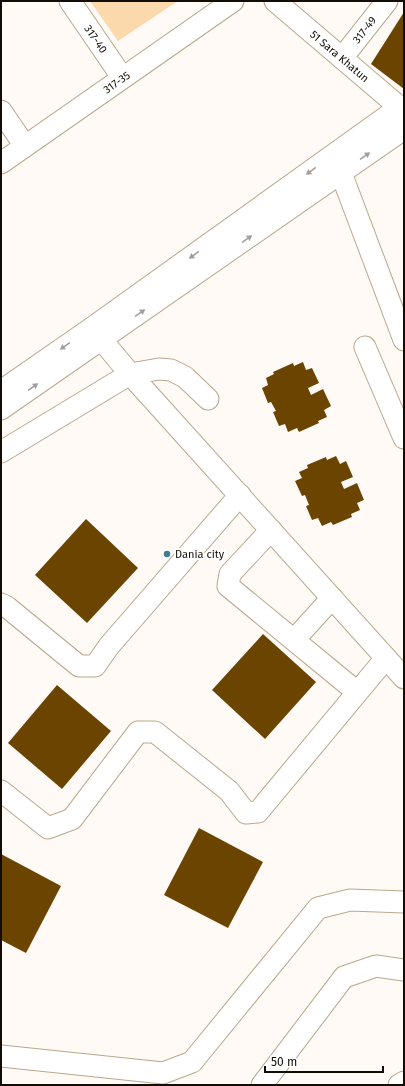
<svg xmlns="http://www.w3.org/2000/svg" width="405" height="1086" font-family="'Fira Sans',sans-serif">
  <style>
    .green { fill: #fbd9ad }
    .building { fill: #6b4500 }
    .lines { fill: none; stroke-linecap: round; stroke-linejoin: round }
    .minor-casing { stroke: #bba78b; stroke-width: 23 }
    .minor { stroke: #fff; stroke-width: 21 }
    .oneway { fill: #a19e9b }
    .poi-dot { fill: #3f7d93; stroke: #fff; stroke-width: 1.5 }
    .labels { text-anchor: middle; stroke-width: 4; stroke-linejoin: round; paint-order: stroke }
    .street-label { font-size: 11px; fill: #130c04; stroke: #fff }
    .poi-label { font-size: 11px; fill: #130c04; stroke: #fff; text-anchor: start }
  </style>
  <rect width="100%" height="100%" fill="#fffaf5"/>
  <!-- green -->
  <polygon class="green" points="90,1 178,1 118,41"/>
  <!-- building -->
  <g class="building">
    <polygon points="404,12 404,89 371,64"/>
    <polygon points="303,362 306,370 312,368 319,383 308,388 311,395 323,389 331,406 324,410 327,417 318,421 319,423 299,432 297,428 288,432 285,424 279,426 273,412 276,411 271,402 268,403 262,388 268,385 266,378 274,374 273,372 293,363 294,366"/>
    <polygon points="336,456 340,464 346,461 353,477 341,482 344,489 357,483 364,500 357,503 360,510 351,514 352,517 333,525 331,522 322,526 318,518 312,520 306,506 309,505 305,495 302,496 295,481 302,478 299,472 308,468 307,465 326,457 327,460"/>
    <polygon points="86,519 138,568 87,623 35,575"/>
    <polygon points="263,634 316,682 265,739 212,690"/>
    <polygon points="57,685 111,731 62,789 8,743"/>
    <polygon points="199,828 263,862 228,928 164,895"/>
    <polygon points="1,854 61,886 26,953 1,940"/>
  </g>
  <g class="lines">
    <!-- minor casing -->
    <g class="minor-casing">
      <g id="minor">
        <path id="s1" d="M70 1 122 77"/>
        <path id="s2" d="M275 1 404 111"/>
        <path id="s3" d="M342 58 387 1"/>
        <polyline points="1,111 25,146"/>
        <path id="s4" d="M1 163 233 1"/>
        <polyline points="341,173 404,340"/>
        <polyline points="92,328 130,374 404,678"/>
        <polyline points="365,347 404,438"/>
        <polyline points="1,391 92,328 400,107"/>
        <polyline points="1,409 404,129"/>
        <polyline points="1,452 130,374 159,369 171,370 185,377 208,399"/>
        <polyline points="271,530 230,574 228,586 357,692"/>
        <polyline points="1,604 7,607 79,666 95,666 109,646 240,495"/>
        <polyline points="294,640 332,598"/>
        <polyline points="1,791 48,828 72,819 138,732 155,732 229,791 246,813 258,812 386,658"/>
        <polyline points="1,1056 163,1073 192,1062 318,908 350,900 404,902"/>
        <polyline points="262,1085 344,977 376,966 404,970"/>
        <polyline points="399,1085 404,1082"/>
      </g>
    </g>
    <!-- minor -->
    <use href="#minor" class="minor"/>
  </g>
  <!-- one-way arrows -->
  <defs><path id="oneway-solid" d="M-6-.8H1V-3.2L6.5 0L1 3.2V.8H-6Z"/></defs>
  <g class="oneway">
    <use href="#oneway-solid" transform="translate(365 156) rotate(-35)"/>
    <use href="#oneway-solid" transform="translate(311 171) rotate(144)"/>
    <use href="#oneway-solid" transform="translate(247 239) rotate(-35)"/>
    <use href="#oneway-solid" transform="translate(194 255) rotate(144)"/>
    <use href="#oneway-solid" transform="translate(140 313) rotate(-35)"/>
    <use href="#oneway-solid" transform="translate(65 346) rotate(145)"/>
    <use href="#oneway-solid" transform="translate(33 387) rotate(-35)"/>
  </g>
  <!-- markers -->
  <circle class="poi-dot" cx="167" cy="554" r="4"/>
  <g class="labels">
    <!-- street labels -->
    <g class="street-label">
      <text dy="4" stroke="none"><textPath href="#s3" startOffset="36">317-49</textPath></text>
      <text dy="4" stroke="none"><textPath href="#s1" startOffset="46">317-40</textPath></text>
      <text dy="4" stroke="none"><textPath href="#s2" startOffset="85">51 Sara Khatun</textPath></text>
      <text dy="4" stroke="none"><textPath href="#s4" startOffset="141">317-35</textPath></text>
    </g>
    <!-- poi labels -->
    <g class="poi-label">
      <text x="175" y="558">Dania city</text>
    </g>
  </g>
  <!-- border -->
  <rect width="405" height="1086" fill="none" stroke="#130c04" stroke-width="4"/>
  <!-- scale -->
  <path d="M265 1066v6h118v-6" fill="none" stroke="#130c04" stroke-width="2"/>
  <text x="271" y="1066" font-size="12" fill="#130c04" stroke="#ffffff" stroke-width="3" paint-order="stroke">50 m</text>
</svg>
